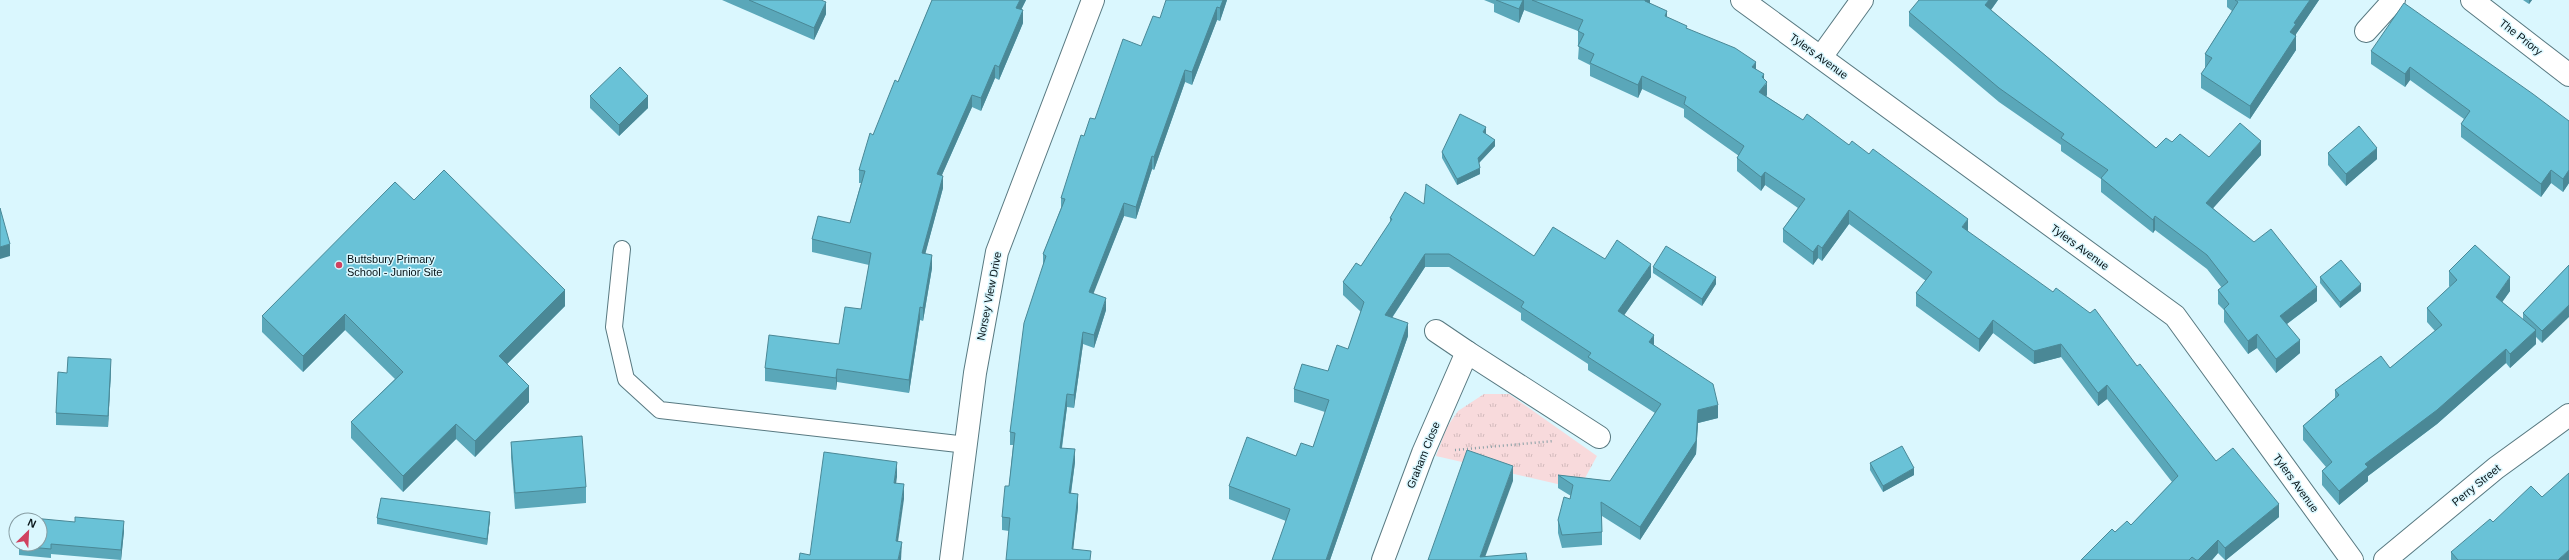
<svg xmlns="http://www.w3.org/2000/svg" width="2569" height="560" font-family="Arial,sans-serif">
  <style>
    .grass { fill: url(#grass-tufts) }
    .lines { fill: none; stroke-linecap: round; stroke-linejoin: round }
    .service-casing { stroke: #587981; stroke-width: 18 }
    .minor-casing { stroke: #587981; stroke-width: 24 }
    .path { stroke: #889fa5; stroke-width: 2.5; stroke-dasharray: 1 3; stroke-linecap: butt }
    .service { stroke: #fff; stroke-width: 16 }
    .minor { stroke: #fff; stroke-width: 22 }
    .wall { fill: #5aa7b9 }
    .shaded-wall { fill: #4a8896 }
    .building { fill: #69c2d7; stroke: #4a8896 }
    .poi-dot { fill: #d0415f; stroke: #daf7fe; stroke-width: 1.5 }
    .labels { text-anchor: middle; stroke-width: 3; stroke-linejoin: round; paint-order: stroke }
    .street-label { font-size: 11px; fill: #071317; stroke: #daf7fe }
    .poi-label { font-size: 11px; fill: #071317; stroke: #daf7fe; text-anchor: start }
  </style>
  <defs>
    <pattern id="grass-tufts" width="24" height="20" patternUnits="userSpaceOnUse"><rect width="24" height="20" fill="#f8dadc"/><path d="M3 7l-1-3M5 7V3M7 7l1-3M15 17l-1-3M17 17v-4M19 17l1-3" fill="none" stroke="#d3babc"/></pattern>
  </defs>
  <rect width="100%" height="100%" fill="#daf7fe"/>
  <!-- grass -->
  <polygon class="grass" points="1484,394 1509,394 1597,456 1579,489 1436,456 1447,427 1458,411"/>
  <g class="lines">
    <!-- service casing -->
    <g class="service-casing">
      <polyline id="service" points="622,249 614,327 626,379 660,410 967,445"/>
    </g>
    <!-- minor casing -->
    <g class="minor-casing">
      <g id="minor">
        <polyline points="1742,0 2175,316 2352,560"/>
        <polyline points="2472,0 2569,75"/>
        <polyline points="2366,31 2394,0"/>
        <polyline points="1821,57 1862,0"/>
        <polyline points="1436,331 1467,352"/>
        <polyline points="951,560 975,373 997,252 1093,0"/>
        <polyline points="1383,560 1423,453 1467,352 1599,437"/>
        <polyline points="2385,560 2496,468 2569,415"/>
      </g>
    </g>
    <!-- path -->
    <polyline class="path" points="1455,450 1554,441"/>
    <!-- service -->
    <use href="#service" class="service"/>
    <!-- minor -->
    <use href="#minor" class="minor"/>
  </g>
  <!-- wall -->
  <g class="wall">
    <polygon points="722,0 821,0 826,14 814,40"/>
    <polygon points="932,0 1026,0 1021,10 1023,23 999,80 995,78 981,111 972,107 942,175 943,188 925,254 932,268 923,321 920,320 909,393 837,382 836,390 765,381 765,368 839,344 861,309 869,265 812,252 812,239 850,223 861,183 859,183 859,170 873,135 898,82"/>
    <polygon points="1227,0 1220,21 1217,20 1192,85 1185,82 1154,170 1152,169 1136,219 1124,216 1093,293 1106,310 1094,348 1083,344 1074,408 1067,407 1062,448 1075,462 1071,494 1078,507 1073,549 1091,560 1009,531 1002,530 1002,517 1009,486 1013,445 1010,445 1010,432 1043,266 1043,254 1061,208 1061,198 1084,136 1160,18"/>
    <polygon points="1484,0 1650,0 1650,3 1667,17 1756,69 1764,79 1767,95 1766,96 1803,120 1849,145 1968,232 2137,366 2216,461 2279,517 2226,560 2225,560 2218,553 2212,560 2081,560 2115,532 2131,525 2172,482 2107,399 2098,406 2061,357 2034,364 1993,333 1979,352 1916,306 1916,293 1926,281 1849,224 1822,261 1818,258 1813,265 1783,242 1783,229 1798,208 1765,185 1761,191 1737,171 1737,158 1739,156 1684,117 1684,109 1642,89 1638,98 1590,76 1590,65 1578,59 1579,45 1578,45 1578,31 1524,10 1519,23 1494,12 1494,4"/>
    <polygon points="1998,0 1991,10 2156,148 2172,142 2209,157 2261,155 2213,208 2317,301 2287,324 2300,353 2276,373 2257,348 2248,354 2224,322 2224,310 2218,304 2218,290 2222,288 2207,269 2155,230 2153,233 2101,192 2101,179 2061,151 2061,145 1999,102 1909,26 1909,12"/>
    <polygon points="2227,0 2319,0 2296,34 2296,50 2250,119 2201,88 2201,74 2206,68 2205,67 2205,54 2232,11 2227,7"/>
    <polygon points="2523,0 2532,0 2529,4"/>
    <polygon points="2371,51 2569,121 2569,183 2563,192 2551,183 2541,197 2461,137 2461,124 2464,119 2410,80 2405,87 2371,64"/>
    <polygon points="590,96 648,108 619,136 590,108"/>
    <polygon points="1486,133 1486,134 1495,146 1479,163 1480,174 1457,185 1442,158 1442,152"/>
    <polygon points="2328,153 2377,159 2346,186 2328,165"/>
    <polygon points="414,200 565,306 507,364 529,402 475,457 456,439 403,492 351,438 351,422 395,379 345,330 303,372 262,332 262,316"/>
    <polygon points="1424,204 1534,256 1605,259 1651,277 1624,315 1654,345 1718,418 1698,423 1696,454 1640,540 1602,516 1602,545 1562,548 1558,533 1558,520 1570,499 1571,496 1558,488 1558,475 1610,481 1655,413 1588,370 1588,364 1521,320 1521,313 1449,267 1425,267 1392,318 1408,336 1330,560 1272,560 1286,521 1229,499 1229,486 1296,456 1313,447 1325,412 1294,402 1294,389 1328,371 1348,349 1361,312 1343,295 1343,282 1361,266 1390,223 1390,218"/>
    <polygon points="2569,265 2542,343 2536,337 2536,344 2510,368 2506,363 2437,424 2368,476 2368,481 2339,505 2322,485 2322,471 2326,467 2303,440 2303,426 2335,398 2335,390 2390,368 2435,331 2427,322 2427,308 2450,287 2449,286 2449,271 2510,291 2502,302 2523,320 2523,313"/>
    <polygon points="1653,267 1716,284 1702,306 1653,273"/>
    <polygon points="2320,277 2361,291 2340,308 2320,283"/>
    <polygon points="111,370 108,427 56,425 56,413 67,373"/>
    <polygon points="511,442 586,487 586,503 515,509 511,457"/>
    <polygon points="1870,463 1914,475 1883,492 1870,470"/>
    <polygon points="377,518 490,519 487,545 377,524"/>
    <polygon points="2493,522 2569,560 2451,560 2451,552"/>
    <polygon points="124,531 121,560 51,554 51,558 19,555 19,544"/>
  </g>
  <!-- shaded-wall -->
  <g class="shaded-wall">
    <polygon points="1020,0 1026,0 1016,20 1016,8"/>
    <polygon points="1223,0 1227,0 1220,21 1220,8"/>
    <polygon points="1523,0 1524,0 1524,10 1519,23 1519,9"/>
    <polygon points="1645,0 1650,0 1650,4 1645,14"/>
    <polygon points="1989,0 1998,0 1985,18 1985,5"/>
    <polygon points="2310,0 2319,0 2296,34 2296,37 2296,36 2296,50 2250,119 2250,106 2294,23"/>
    <polygon points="2529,0 2532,0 2529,4"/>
    <polygon points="826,2 826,14 814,40 814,28"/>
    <polygon points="1217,7 1217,20 1192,85 1192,72"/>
    <polygon points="1023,10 1023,23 999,80 999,67"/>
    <polygon points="1667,11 1667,24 1665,16"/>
    <polygon points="1756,62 1756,75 1752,67"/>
    <polygon points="995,65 995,78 981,111 981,98"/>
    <polygon points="2410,67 2410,80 2405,87 2405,74"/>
    <polygon points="1185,70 1185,82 1154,170 1154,157"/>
    <polygon points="1764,74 1764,87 1767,82 1767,95 1759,105 1759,92 1762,77"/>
    <polygon points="1642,76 1642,89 1638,98 1638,85"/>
    <polygon points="972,95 972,107 937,186 937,174"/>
    <polygon points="648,96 648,108 619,136 619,125"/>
    <polygon points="1486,127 1486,133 1483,139 1483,132"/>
    <polygon points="1495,140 1495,146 1478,164 1478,158"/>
    <polygon points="2261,141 2261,155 2206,216 2206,203"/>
    <polygon points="2377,148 2377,159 2346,186 2346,174"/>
    <polygon points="1152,156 1152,169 1136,219 1136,207"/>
    <polygon points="1480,168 1480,174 1457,185 1457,179"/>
    <polygon points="2551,170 2551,183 2541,197 2541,184"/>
    <polygon points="2569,170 2569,183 2563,192 2563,179"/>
    <polygon points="1765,172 1765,185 1761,191 1761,177"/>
    <polygon points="943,176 943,188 922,266 922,253"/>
    <polygon points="1124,203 1124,216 1089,305 1089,292"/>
    <polygon points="1849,210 1849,224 1822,261 1822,248"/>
    <polygon points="2155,216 2155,230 2153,233 2153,220"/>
    <polygon points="1968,219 1968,232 1962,227"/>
    <polygon points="10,244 10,256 0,259 0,247"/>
    <polygon points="1818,245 1818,258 1813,265 1813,252"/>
    <polygon points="1425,254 1425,267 1385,328 1385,315"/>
    <polygon points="932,255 932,268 923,321 923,308"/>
    <polygon points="1651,264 1651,277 1618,324 1618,311"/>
    <polygon points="1716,277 1716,284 1702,306 1702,299"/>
    <polygon points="2510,277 2510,291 2496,311 2496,297"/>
    <polygon points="2361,284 2361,291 2340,308 2340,302"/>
    <polygon points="2317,287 2317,301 2280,329 2280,316"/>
    <polygon points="565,290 565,306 499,372 499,356"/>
    <polygon points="1106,298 1106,310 1094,348 1094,335"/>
    <polygon points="2569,305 2569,317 2542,343 2542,331"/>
    <polygon points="920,307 920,320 909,393 909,380"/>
    <polygon points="345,314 345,330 303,372 303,356"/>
    <polygon points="1993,320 1993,333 1979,352 1979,339"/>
    <polygon points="1408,323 1408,336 1330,560 1326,560"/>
    <polygon points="2536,330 2536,344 2510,368 2510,354"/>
    <polygon points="1083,332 1083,344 1074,408 1074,395"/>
    <polygon points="2257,334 2257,348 2248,354 2248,341"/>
    <polygon points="1654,335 1654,348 1649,342"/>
    <polygon points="2300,340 2300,353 2276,373 2276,359"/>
    <polygon points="2061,344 2061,357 2034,364 2034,351"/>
    <polygon points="2506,349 2506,363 2437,424 2368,476 2368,481 2339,505 2339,491 2365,464"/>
    <polygon points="111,359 111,370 108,427 108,416"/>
    <polygon points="837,369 837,382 836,390 836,378"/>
    <polygon points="2107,385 2107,399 2098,406 2098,393"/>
    <polygon points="529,386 529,402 475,457 475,441"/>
    <polygon points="1067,394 1067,407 1060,460 1060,448"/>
    <polygon points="1718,405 1718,418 1698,423 1696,454 1640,540 1640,527 1698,410"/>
    <polygon points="456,424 456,439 403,492 403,476"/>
    <polygon points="1075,449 1075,462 1069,506 1069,493"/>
    <polygon points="897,462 897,477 894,498 894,483"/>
    <polygon points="1513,466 1513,481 1484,560 1480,557"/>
    <polygon points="1914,468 1914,475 1883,492 1883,486"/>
    <polygon points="904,484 904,499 896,556 896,541"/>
    <polygon points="1078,494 1078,507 1072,560 1072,549"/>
    <polygon points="2279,504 2279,517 2226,560 2225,560 2225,548"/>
    <polygon points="490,512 490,519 487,545 487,539"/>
    <polygon points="124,521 124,531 121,560 121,550"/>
    <polygon points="2218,540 2218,553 2212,560 2198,560"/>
    <polygon points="902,542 901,560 898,560"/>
    <polygon points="2569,550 2569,560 2558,560"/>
  </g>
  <!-- building -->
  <g class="building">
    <polygon points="749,0 821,0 826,2 814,28"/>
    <polygon points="932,0 1020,0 1016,8 1023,10 999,67 995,65 981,98 972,95 937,174 943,176 922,253 932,255 923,308 920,307 909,380 837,369 836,378 765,368 769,335 839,344 845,307 861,309 871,253 812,239 818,216 850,223 865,171 859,170 870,133 873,135 895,80 898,82"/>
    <polygon points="1166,0 1223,0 1220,8 1217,7 1192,72 1185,70 1154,157 1152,156 1136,207 1124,203 1089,292 1106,298 1094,335 1083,332 1074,395 1067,394 1060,448 1075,449 1069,493 1078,494 1072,549 1091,551 1090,560 1006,560 1010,518 1002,517 1005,486 1009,486 1015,433 1010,432 1024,323 1046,256 1043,254 1065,199 1061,198 1081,135 1084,136 1090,118 1095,119 1123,39 1141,46 1153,16 1160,18"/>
    <polygon points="1496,0 1523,0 1519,9"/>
    <polygon points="1532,0 1645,0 1645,1 1667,11 1665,16 1687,26 1686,28 1735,48 1756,62 1752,67 1764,74 1762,77 1767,82 1759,92 1803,120 1807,114 1849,145 1852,141 1869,154 1873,149 1968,219 1962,227 2053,292 2056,288 2090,313 2095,309 2137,366 2140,364 2216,461 2233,448 2279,504 2225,548 2218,540 2198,560 2196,560 2192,557 2189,560 2081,560 2112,529 2115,532 2127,521 2131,525 2178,476 2107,385 2098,393 2061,344 2034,351 1993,320 1979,339 1916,293 1932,272 1849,210 1822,248 1818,245 1813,252 1783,229 1805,199 1765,172 1761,177 1737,158 1744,146 1684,104 1686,97 1642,76 1638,85 1590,63 1594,54 1578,46 1584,34 1578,31 1583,20"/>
    <polygon points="1919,0 1989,0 1985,5 2156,148 2166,138 2172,142 2180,134 2209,157 2240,123 2261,141 2206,203 2254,242 2271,229 2317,287 2280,316 2300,340 2276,359 2257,334 2248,341 2224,309 2229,304 2218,290 2228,282 2207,255 2155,216 2153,220 2101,178 2108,170 2061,138 2064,134 1999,88 1909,12"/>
    <polygon points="2235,0 2310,0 2294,23 2296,24 2290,32 2296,36 2250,106 2201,74 2212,58 2205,54 2238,2"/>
    <polygon points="2404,3 2533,94 2569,121 2569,170 2563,179 2551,170 2541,184 2461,124 2470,111 2410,67 2405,74 2371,51"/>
    <polygon points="620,67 648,96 619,125 590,96"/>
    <polygon points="1460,114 1486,127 1483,132 1495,140 1478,158 1480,168 1457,179 1442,152"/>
    <polygon points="2359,126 2377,148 2346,174 2328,153"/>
    <polygon points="444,170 565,290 499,356 529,386 475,441 456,424 403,476 351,422 403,372 345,314 303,356 262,316 395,182 414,200"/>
    <polygon points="1426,184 1534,256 1553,227 1605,259 1617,240 1651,264 1618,311 1654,335 1649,342 1713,384 1718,405 1698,410 1696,441 1640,527 1601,502 1602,532 1562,535 1558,520 1564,497 1570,499 1573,485 1558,475 1610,481 1661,404 1588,357 1591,353 1521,307 1524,302 1449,254 1425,254 1385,315 1408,323 1326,560 1272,560 1290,509 1229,486 1247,437 1296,456 1301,443 1313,447 1329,400 1294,389 1302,364 1328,371 1337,345 1348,349 1364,302 1343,282 1356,263 1361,266 1392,219 1390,218 1405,192 1424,204"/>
    <polygon points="0,208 10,244 0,247"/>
    <polygon points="2475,245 2510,277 2496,297 2536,330 2510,354 2506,349 2437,410 2365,464 2368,467 2339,491 2322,471 2332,462 2303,426 2339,395 2335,390 2381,356 2390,368 2442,325 2427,308 2457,280 2449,271"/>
    <polygon points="1666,246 1716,277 1702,299 1653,267"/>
    <polygon points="2341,260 2361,284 2340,302 2320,277"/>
    <polygon points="2569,265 2569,305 2542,331 2523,313"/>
    <polygon points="68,357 111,359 108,416 56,413 58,372 67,373"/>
    <polygon points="582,436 586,487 515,493 511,442"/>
    <polygon points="1902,446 1914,468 1883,486 1870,463"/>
    <polygon points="1467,450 1513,466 1480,557 1526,553 1527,560 1428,560"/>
    <polygon points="824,452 897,462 894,483 904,484 896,541 902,542 898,560 799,560 800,553 810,555"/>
    <polygon points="2569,473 2569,550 2558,560 2458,560 2451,552 2490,519 2493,522 2531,486 2542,497"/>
    <polygon points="381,498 490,512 487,539 377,518"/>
    <polygon points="22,517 75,522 75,517 124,521 121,550 51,544 51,549 19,546 19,544 40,544 40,520 22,520"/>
  </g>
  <!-- markers -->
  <circle class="poi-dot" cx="339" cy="265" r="4"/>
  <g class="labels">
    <!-- street labels -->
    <g class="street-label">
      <text transform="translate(2521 37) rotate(38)" y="4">The Priory</text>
      <text transform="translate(1819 56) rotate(36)" y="4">Tylers Avenue</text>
      <text transform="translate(2080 247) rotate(36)" y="4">Tylers Avenue</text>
      <text transform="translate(989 296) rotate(-79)" y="4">Norsey View Drive</text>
      <text transform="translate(1423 455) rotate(-68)" y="4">Graham Close</text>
      <text transform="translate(2296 483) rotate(54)" y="4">Tylers Avenue</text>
      <text transform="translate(2476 485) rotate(-39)" y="4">Perry Street</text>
    </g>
    <!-- poi labels -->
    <g class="poi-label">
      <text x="347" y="263">Buttsbury Primary<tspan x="347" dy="13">School - Junior Site</tspan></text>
    </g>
  </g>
  <!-- north arrow -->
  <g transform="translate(28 532) rotate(24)"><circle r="19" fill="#daf7fe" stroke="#869ca2"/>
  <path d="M0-3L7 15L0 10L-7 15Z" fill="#d0415f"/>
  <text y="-6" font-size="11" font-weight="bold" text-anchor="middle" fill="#071317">N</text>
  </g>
</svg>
